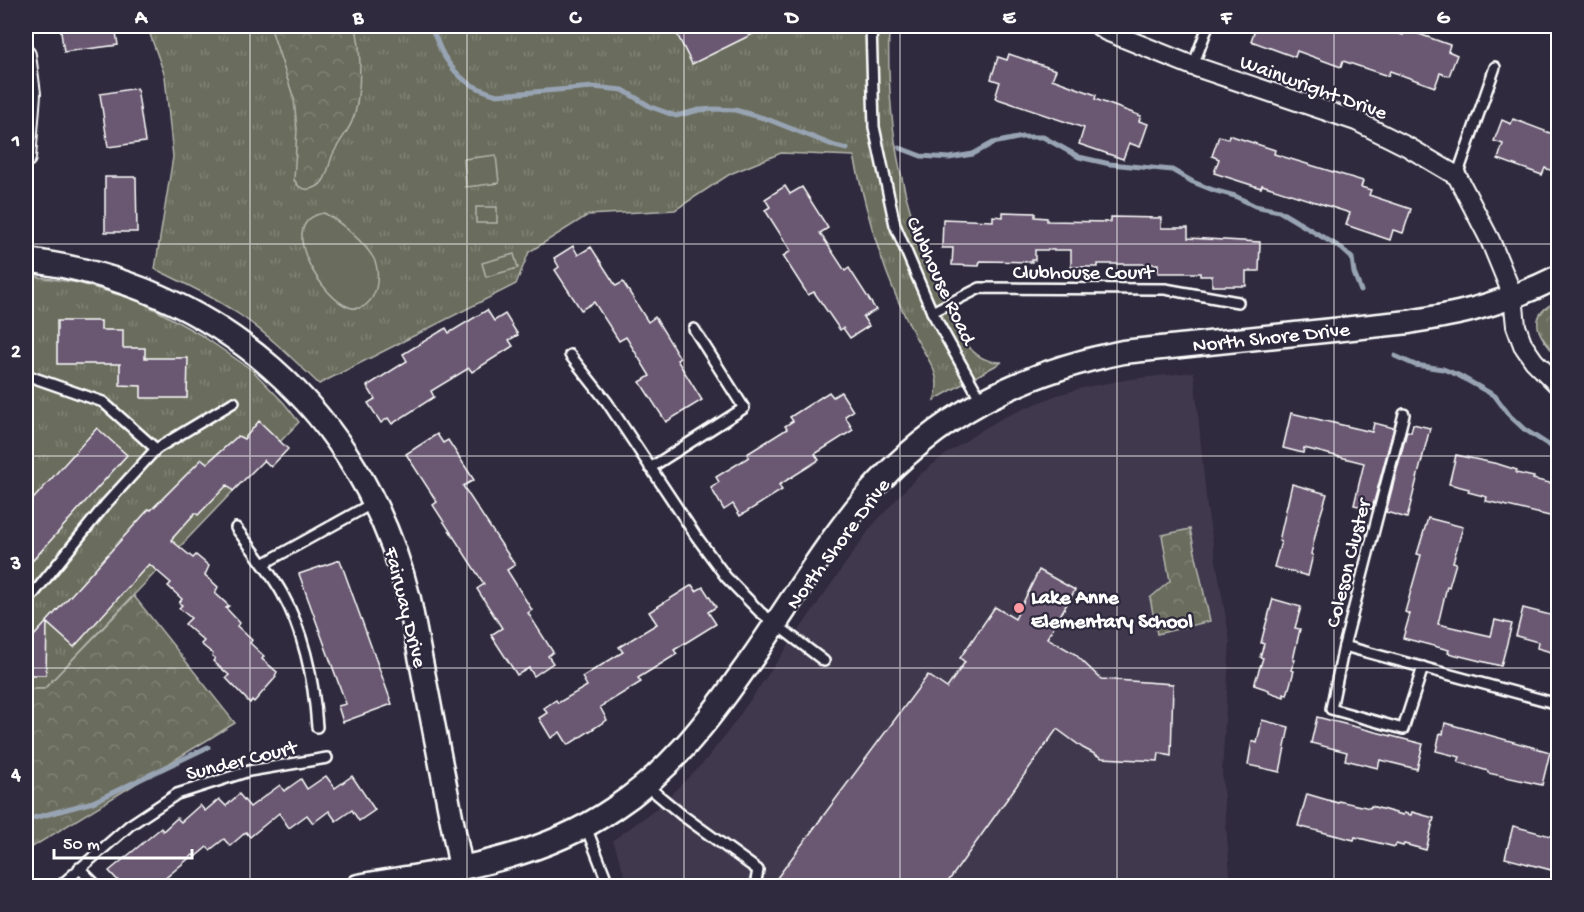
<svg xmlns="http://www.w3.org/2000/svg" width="1584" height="912" font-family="'Gochi Hand',sans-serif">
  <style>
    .built { fill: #41384d }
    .grass { fill: url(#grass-tufts); stroke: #b4b6ae; stroke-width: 1.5 }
    .forest { fill: url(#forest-crowns); stroke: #b4b6ae; stroke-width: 1.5 }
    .pitch { fill: #6a6c5d; stroke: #b4b6ae; stroke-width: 1.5 }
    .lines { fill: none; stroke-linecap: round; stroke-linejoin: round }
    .stream { stroke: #98a4b3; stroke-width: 5 }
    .building { fill: #6a5872; stroke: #fff; stroke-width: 1.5 }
    .service-casing { stroke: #fff; stroke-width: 14 }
    .minor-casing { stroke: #fff; stroke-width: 22 }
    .tertiary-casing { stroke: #fff; stroke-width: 27 }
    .service { stroke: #2f2a3d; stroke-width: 9 }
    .minor { stroke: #2f2a3d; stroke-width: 18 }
    .tertiary { stroke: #2f2a3d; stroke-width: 22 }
    .grid { fill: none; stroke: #fff; stroke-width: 1.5; stroke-opacity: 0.55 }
    .poi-dot { fill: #ff9aa2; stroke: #2f2a3d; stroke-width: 2 }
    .labels { text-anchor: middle; stroke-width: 4.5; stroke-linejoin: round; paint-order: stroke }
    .street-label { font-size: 21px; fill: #fff; stroke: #2f2a3d }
    .poi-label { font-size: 21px; font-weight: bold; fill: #fff; stroke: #2f2a3d; text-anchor: start }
    .neatline { fill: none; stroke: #fff; stroke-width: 2 }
    .grid-label { font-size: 20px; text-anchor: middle; font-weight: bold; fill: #fff }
  </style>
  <defs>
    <pattern id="grass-tufts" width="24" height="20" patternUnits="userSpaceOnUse" patternTransform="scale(1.5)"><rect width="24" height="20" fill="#6a6c5d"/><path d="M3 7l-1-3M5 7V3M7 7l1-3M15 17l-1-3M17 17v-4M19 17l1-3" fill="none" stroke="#808275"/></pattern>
    <pattern id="forest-crowns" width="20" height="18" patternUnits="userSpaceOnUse" patternTransform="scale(1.5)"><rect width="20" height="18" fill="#6a6c5d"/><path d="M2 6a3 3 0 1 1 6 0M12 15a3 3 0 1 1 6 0" fill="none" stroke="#808275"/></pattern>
  </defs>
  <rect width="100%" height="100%" fill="#2f2a3d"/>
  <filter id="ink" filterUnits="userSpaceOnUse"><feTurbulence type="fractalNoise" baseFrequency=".0167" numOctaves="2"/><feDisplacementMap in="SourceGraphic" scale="12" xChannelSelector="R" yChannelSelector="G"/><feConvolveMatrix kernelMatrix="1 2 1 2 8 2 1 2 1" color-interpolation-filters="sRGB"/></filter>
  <g filter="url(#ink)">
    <!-- built -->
    <polygon class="built" points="1194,372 1207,508 1230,642 1222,773 1231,886 628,886 613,840 655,810 704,762 730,729 871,527 917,477 946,454 977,433 1002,418 1057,395 1086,387 1130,379"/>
    <!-- grass -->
    <g class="grass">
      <path d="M147 26H889C886 129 902 215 949 309 961 334 969 363 1002 362L934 400C944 376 927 359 916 338 885 280 868 220 854 156L781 153 730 174 675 210 588 215 529 252 516 284 319 384C294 360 269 335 240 315 213 297 184 283 155 269L173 157 165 76Z"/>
      <polygon points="26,275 78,283 140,301 201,335 252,370 284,403 299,422 44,689 26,689"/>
    </g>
    <!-- forest -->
    <g class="forest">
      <path d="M270 26H356C361 51 361 79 357 104 354 126 342 136 333 154 327 167 328 187 309 189 301 190 298 186 294 180L297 129 294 99Z"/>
      <path d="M1558 301V357C1540 338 1523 316 1558 301Z"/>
      <polygon points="1190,529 1210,621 1157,634 1150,598 1170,581 1162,535"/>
      <polygon points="134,596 235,723 26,851 26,689 44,689"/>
    </g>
    <!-- pitch -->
    <g class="pitch">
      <polygon points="496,155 499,183 466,187 464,159"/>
      <rect x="476" y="207" width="21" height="16"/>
      <path d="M324 213C341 222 365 243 374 259 384 280 372 320 344 305 319 292 275 221 324 213Z"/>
      <polygon points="514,254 518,268 486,277 482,263"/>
    </g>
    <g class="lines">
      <!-- stream -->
      <g class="stream">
        <path d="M429 26C436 35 438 46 444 56 459 80 471 87 497 95L593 87 623 90 651 107 676 116 699 110 715 109 735 110 767 119 835 146 847 149"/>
        <polyline points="900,148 921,156 949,158 973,154 993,143 1022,137 1043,137 1079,157 1110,164 1172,170 1193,182 1213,190 1235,196 1255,206 1279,211 1341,248 1352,258 1354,273 1361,291"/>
        <polyline points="1395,356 1415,365 1443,369 1458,375 1495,396 1510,416 1524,429 1558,451"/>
        <polyline points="34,818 93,802 208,747"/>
      </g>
    </g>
    <!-- building -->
    <g class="building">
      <polygon points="60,26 115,26 118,45 64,52"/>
      <polygon points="673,26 769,26 692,64"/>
      <polygon points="1256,26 1376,26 1403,35 1405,29 1450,45 1448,51 1457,55 1449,76 1440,73 1435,87 1390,71 1388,76 1343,61 1341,67 1297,51 1295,57 1251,41"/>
      <polygon points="1009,54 1056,70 1052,79 1096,95 1095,99 1141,116 1139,121 1148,124 1140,147 1129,143 1123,159 1079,144 1084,128 995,98 1000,82 991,79 998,57 1007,60"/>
      <polygon points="137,88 145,142 108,147 100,94"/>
      <polygon points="1513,119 1558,136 1558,173 1545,168 1542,175 1498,159 1503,144 1494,141 1502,120 1511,124"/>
      <polygon points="1229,135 1275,150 1274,154 1363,181 1361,187 1371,190 1369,195 1411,209 1403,233 1393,230 1390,240 1346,225 1350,213 1262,185 1261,188 1214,173 1219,159 1212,156 1219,136 1228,139"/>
      <polygon points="105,177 136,177 137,232 105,232"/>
      <polygon points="785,186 790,194 802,187 828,228 820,233 845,271 849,268 876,310 863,317 869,326 850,338 843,328 840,330 814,292 808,295 783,256 791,251 765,210 770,207 765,199"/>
      <polygon points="1003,212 1035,213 1035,217 1047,218 1047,221 1111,222 1111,217 1161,218 1161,228 1188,228 1188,238 1260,242 1259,271 1246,271 1246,286 1212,286 1212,276 1200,276 1200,273 1158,273 1158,264 1098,264 1098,267 1071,267 1071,250 1035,250 1035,260 1032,260 1032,262 980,261 979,266 952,265 953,248 942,248 943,219 993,221 993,216 1003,217"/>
      <polygon points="573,246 578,255 591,247 616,286 623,282 648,322 655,317 680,358 677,360 702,400 666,422 640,382 650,376 626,337 619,341 594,302 581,310 555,270 559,267 554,258"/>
      <polygon points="487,310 494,321 505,314 518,335 509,340 513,346 472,372 469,368 431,391 434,397 392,424 388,418 381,423 368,403 375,399 367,386 407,361 403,354 446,328 449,333"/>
      <polygon points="57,321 101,321 101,330 123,330 123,348 145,348 145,358 188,358 187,398 141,398 141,386 120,385 120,364 57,364"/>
      <polygon points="829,392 833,397 841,392 853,411 845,416 853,430 815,454 819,460 779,485 782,490 740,516 733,504 724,510 711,488 719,482 716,477 749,457 747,454 787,429 785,426 793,421 790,417"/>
      <polygon points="1291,413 1372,432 1374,423 1394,428 1372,509 1354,505 1364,463 1304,448 1303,453 1283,448"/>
      <polygon points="259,421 288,449 271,467 264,460 233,491 227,485 198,515 195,513 171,540 193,558 196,555 209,566 205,575 218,587 215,593 229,606 226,608 240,623 237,626 252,640 250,643 264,656 262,659 277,672 275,676 276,677 254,702 252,700 250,703 226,678 229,675 213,661 215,658 212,656 213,654 201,644 204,641 185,624 191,618 179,608 182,605 179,603 182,599 168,586 171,583 149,564 74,647 47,623 46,675 26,675 26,637 33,637 149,509 151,510 202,459 207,463 238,436 244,439"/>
      <polygon points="1413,424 1430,428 1407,518 1386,512 1407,431 1411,432"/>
      <polygon points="97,428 127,455 26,568 26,507"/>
      <polygon points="437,434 443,443 448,440 474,480 463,486 515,565 507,570 532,610 528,613 553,652 548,656 553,663 534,676 529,668 517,675 491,635 502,628 477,589 484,584 433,505 437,502 406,454"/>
      <polygon points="1456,455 1498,464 1517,470 1516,473 1534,477 1533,479 1558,485 1558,518 1486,501 1487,497 1468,492 1469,489 1449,484"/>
      <polygon points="1292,484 1327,494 1318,523 1311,554 1313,555 1308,576 1274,567 1281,542 1279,541"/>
      <polygon points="1428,518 1463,527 1453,562 1456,563 1449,587 1447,586 1438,624 1491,636 1495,620 1512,624 1501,666 1448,653 1449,650 1403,638 1410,614 1405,612 1421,555 1417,554"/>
      <polygon points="340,560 392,704 343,722 338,706 346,704 299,574"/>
      <polygon points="1039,570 1075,590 1047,638 1075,654 1101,679 1173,684 1171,756 1159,753 1158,761 1102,758 1083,748 1057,729 945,886 771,886 928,675 947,688 965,662 960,658 995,607 1015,619"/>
      <polygon points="692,585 696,591 703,587 716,607 708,612 716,624 674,650 677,654 638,678 641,682 600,707 607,720 568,745 560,732 551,738 539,718 547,713 544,708 556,700 558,703 587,686 582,677 623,652 619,647 657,624 649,612"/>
      <polygon points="1273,599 1301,607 1295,628 1300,629 1293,660 1295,660 1291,670 1294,671 1287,695 1284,694 1284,697 1269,692 1269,690 1254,685 1263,658 1260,657 1264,644 1261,643 1264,631"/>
      <polygon points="1523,608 1558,617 1558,649 1552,647 1551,652 1537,648 1538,642 1516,636"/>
      <polygon points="1317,717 1423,744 1417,769 1380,760 1378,768 1345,760 1347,752 1311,743"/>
      <polygon points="1262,720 1289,727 1280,772 1248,765 1252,741 1257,743"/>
      <polygon points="1445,723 1550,752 1542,785 1488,773 1488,771 1458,762 1460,757 1436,751 1440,733 1443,734"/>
      <polygon points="326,776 335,788 352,776 375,810 359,821 352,810 336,821 329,811 313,823 307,815 289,828 279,813 250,837 246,832 230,846 224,839 210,850 207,847 195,857 193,855 156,886 123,886 109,871 161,828 163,831 177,818 181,822 200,805 205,811 219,799 226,806 239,794 250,807 280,785 284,791 301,779 307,789"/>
      <polygon points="1307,794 1338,803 1339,801 1370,808 1371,806 1403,815 1404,813 1411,815 1412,812 1434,818 1426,850 1404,844 1403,846 1396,844 1395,847 1355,837 1354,840 1298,826"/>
      <polygon points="1513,826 1558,838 1558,868 1556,867 1555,871 1505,858"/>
    </g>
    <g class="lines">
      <!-- service casing -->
      <g class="service-casing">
        <g id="service">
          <polyline points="871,26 874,127 895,225 932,312 982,402"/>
          <polyline points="1193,66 1208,26"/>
          <polyline points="1457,176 1495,67"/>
          <polyline points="932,312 980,288 1165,289 1238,302"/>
          <polyline points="570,355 607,402 696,536 726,577 760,612 824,661"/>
          <polyline points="26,375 103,402 156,449"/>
          <polyline points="1404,414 1344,646 1558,704"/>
          <polyline points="650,468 744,408 694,329"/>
          <path d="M236 528C252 549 269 570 282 593 304 633 314 681 317 727"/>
          <polyline points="263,564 373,503"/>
          <polyline points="26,603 106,504 156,449 234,402"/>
          <polyline points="1344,646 1331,709 1403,729 1423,667"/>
          <polyline points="646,785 682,815 758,870 755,886"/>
          <polyline points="586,827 609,886"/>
          <polyline points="79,868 97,886"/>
          <polyline points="60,886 130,825 177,794 249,771 327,758"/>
        </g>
      </g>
      <!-- minor casing -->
      <g class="minor-casing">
        <g id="minor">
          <polyline points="1099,26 1106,31 1193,66 1356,121 1408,147 1457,176 1490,240 1513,296 1516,326 1523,345 1534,361 1558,385"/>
          <polyline points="26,55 31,94 26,158"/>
        </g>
      </g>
      <!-- tertiary casing -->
      <g class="tertiary-casing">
        <g id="tertiary">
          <path d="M26 260C217 284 362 410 409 599L461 868"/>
          <path d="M358 886C446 871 537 861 613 809 668 773 706 724 743 671 785 613 821 549 867 495 937 415 1020 373 1123 352L1409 322C1431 318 1453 315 1474 309 1503 301 1532 290 1558 277"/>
        </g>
      </g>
      <!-- service -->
      <use href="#service" class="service"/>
      <!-- minor -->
      <use href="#minor" class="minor"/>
      <!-- tertiary -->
      <use href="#tertiary" class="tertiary"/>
    </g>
  </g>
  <!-- grid -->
  <path class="grid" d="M250 26V886M467 26V886M684 26V886M900 26V886M1117 26V886M1334 26V886M26 244H1558M26 456H1558M26 668H1558"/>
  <!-- markers -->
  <circle class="poi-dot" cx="1019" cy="608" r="6"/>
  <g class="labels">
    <!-- street labels -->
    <g class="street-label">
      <text transform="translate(1314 86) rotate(20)" y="7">Wainwright Drive</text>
      <text x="1083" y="278">Clubhouse Court</text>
      <text transform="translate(942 280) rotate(65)" y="7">Clubhouse Road</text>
      <text transform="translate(1271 336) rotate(-6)" y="7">North Shore Drive</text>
      <text transform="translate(837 543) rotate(-53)" y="7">North Shore Drive</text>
      <text transform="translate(1347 563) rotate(-76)" y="7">Coleson Cluster</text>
      <text transform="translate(407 607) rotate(76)" y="7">Fairway Drive</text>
      <text transform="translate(241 759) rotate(-14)" y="7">Sunder Court</text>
    </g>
    <!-- poi labels -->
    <g class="poi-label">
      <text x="1031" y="603">Lake Anne<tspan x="1031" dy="24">Elementary School</tspan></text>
    </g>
  </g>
  <!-- margin -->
  <rect width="1584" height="912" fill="none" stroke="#2f2a3d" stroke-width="66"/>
  <!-- scale -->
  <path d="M54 849v9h138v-9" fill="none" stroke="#ffffff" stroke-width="3"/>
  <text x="63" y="849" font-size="18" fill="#ffffff" stroke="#2f2a3d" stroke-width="4.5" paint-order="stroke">50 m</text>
  <rect x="33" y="33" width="1518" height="846" class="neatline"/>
  <g class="grid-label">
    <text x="141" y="23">A</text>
    <text x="358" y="23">B</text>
    <text x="575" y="23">C</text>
    <text x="792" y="23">D</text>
    <text x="1009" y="23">E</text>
    <text x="1226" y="23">F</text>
    <text x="1443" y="23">G</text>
    <text x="16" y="146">1</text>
    <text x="16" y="357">2</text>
    <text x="16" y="569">3</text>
    <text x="16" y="780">4</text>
  </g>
</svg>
